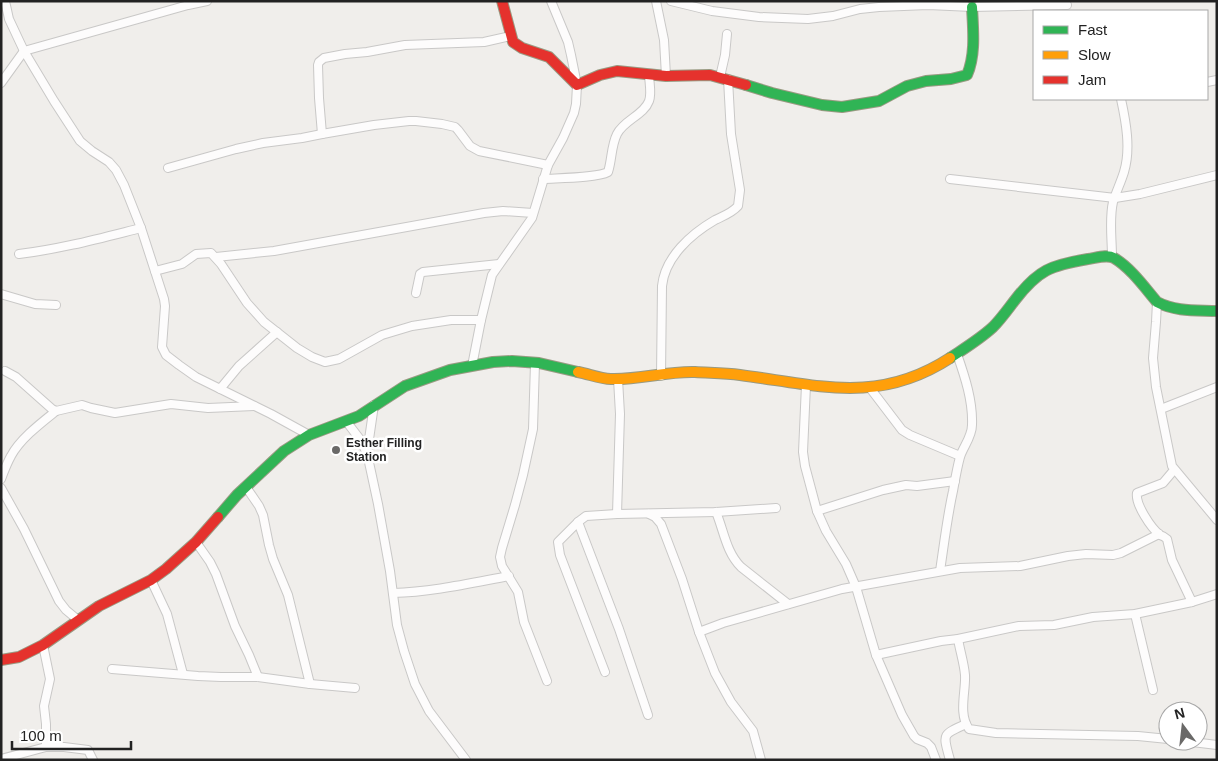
<svg xmlns="http://www.w3.org/2000/svg" width="1218" height="761" font-family="Helvetica,sans-serif">
  <style>
    .lines { fill: none; stroke-linecap: round; stroke-linejoin: round }
    .street-casing { stroke: #c9c8c7; stroke-width: 10 }
    .fast-casing { stroke: #999a82; stroke-width: 12 }
    .slow-casing { stroke: #999a82; stroke-width: 12 }
    .jam-casing { stroke: #999a82; stroke-width: 12 }
    .street { stroke: #fdfcfc; stroke-width: 8 }
    .fast { stroke: #30b455; stroke-width: 10 }
    .slow { stroke: #ff9f0a; stroke-width: 10 }
    .jam { stroke: #e5322d; stroke-width: 10 }
    .poi-dot { fill: #6a6968; stroke: #fff; stroke-width: 2 }
    .labels { text-anchor: middle; stroke-width: 5; stroke-linejoin: round; paint-order: stroke }
    .poi-label { font-size: 12px; font-weight: bold; fill: #222; stroke: #fff; text-anchor: start }
  </style>
  <rect width="100%" height="100%" fill="#f0eeeb"/>
  <g class="lines">
    <!-- street casing -->
    <g class="street-casing">
      <g id="street">
        <polyline points="5,1 9,19 24,51 54,101 80,141 92,151 109,162 116,170 124,185 141,228 164,299 165,306 162,347 166,355 179,365 196,377 271,414 309,435"/>
        <polyline points="656,1 664,40 666,76"/>
        <polyline points="671,1 712,11 759,17 808,19 833,16 860,9 879,7 928,5 972,7 1067,5"/>
        <polyline points="720,77 725,55 727,34"/>
        <polyline points="1207,82 1217,80"/>
        <polyline points="1,83 24,51 188,5 207,1"/>
        <polyline points="322,134 319,98 318,65 319,62 324,58 345,54 367,52 405,45 484,42 511,36"/>
        <polyline points="168,168 236,149 263,143 302,138 322,134 374,125 409,121 416,121 442,124 455,127 458,130 470,146 479,151 548,165"/>
        <path d="M543 179C558 178 597 178 608 172 612 160 611 146 617 134 624 120 644 115 649 101 652 93 649 82 649 74"/>
        <polyline points="950,179 1115,198 1140,194 1217,175"/>
        <path d="M19 254C61 249 101 238 141 228"/>
        <polyline points="216,257 274,251 484,213 503,211 533,213"/>
        <path d="M1112 257C1112 239 1109 219 1113 202 1116 192 1121 182 1124 172 1131 149 1126 122 1121 99"/>
        <polyline points="155,271 182,264 196,254 211,253 221,264 247,303 264,322 297,348 312,357 325,362 339,359 382,335 412,326 451,320 481,320"/>
        <polyline points="416,293 420,274 423,272 499,264"/>
        <polyline points="1,294 35,304 56,305"/>
        <polyline points="1157,302 1156,322 1153,358 1156,387 1172,466 1217,520"/>
        <polyline points="535,363 533,429 523,475 515,505 502,548 500,557 502,566 518,592 524,622 547,681"/>
        <polyline points="472,366 481,320 492,275 532,218 548,165 563,138 574,113 576,104 577,85 571,55 568,42 551,1"/>
        <polyline points="5,371 16,377 52,409 56,411 82,405 91,408 115,413 171,404 208,408 254,406"/>
        <path d="M661 376 662 286C665 257 691 234 715 220 723 216 732 213 738 206L740 190 731 134 728 79"/>
        <polyline points="806,385 803,452 805,466 817,511 826,531 846,564 856,587 876,655 902,715 914,736 917,739 927,743 931,747 936,760"/>
        <polyline points="870,388 902,430 910,435 960,456"/>
        <polyline points="220,389 239,366 277,332"/>
        <polyline points="1161,409 1217,387"/>
        <polyline points="346,421 359,438 367,453 378,504 390,571 397,625 404,651 415,684 429,711 466,760"/>
        <polyline points="367,453 374,405"/>
        <path d="M1174 470 1163 483 1137 493C1135 504 1151 528 1160 535 1163 536 1165 537 1167 539L1172 560 1192 602"/>
        <path d="M1 479C4 471 7 463 11 456 20 439 41 423 56 411"/>
        <polyline points="246,487 259,506 263,515 269,545 273,559 288,595 310,684"/>
        <polyline points="1,488 24,529 59,601 66,610 78,620"/>
        <polyline points="817,511 883,490 906,485 917,486 955,481"/>
        <path d="M716 512C724 531 726 552 741 567L788 604"/>
        <polyline points="617,514 620,414 618,379"/>
        <polyline points="649,514 655,517 661,524 682,579 699,632 715,673 731,702 753,731 761,760"/>
        <polyline points="578,522 619,629 648,715"/>
        <polyline points="196,542 210,562 216,574 235,626 249,655 258,677"/>
        <path d="M940 571C944 545 947 518 953 491 955 480 957 468 960 457 963 447 972 437 972 425 973 401 965 377 957 354"/>
        <polyline points="151,580 167,614 183,674"/>
        <path d="M393 593C432 592 471 583 509 576"/>
        <polyline points="1135,614 1153,690"/>
        <polyline points="699,632 723,623 842,589 960,568 1020,566 1068,556 1086,554 1113,555 1121,553 1159,534"/>
        <path d="M958 639C960 651 964 663 965 675 966 691 958 714 969 729L996 733 1138 736 1168 739"/>
        <polyline points="43,645 50,679 44,706 46,724 46,747"/>
        <polyline points="876,655 941,641 958,639 1019,626 1054,625 1093,617 1135,614 1192,602 1217,594"/>
        <polyline points="112,669 198,676 221,677 258,677 310,684 355,688"/>
        <polyline points="605,672 560,555 558,542 578,522 586,516 617,514 716,512 776,508"/>
        <polyline points="1184,741 1217,745"/>
        <polyline points="1,759 46,747 64,747 88,750 93,760"/>
        <path d="M950 760C943 734 941 735 966 724"/>
      </g>
    </g>
    <!-- fast casing -->
    <g class="fast-casing">
      <g id="fast">
        <path d="M746 85 772 93 822 105 842 107 879 101 907 86 926 81 951 79 967 75C976 54 973 29 972 7"/>
        <path d="M950 358C965 348 980 339 993 327 1001 319 1008 309 1015 300 1038 270 1051 265 1088 259 1096 258 1107 254 1114 258 1131 268 1145 288 1157 302 1176 312 1197 310 1217 311"/>
        <polyline points="218,517 237,495 284,451 309,435 359,416 405,386 450,370 493,362 512,361 539,363 578,372"/>
      </g>
    </g>
    <!-- slow casing -->
    <g class="slow-casing">
      <path id="slow" d="M578 372C589 374 600 379 611 379 639 380 667 371 695 372 710 373 725 373 740 375 818 385 878 405 950 358"/>
    </g>
    <!-- jam casing -->
    <g class="jam-casing">
      <g id="jam">
        <polyline points="502,1 513,42 522,48 549,57 577,85 600,75 617,71 666,76 710,75 746,85"/>
        <polyline points="1,660 19,657 43,645 99,606 151,580 166,569 196,542 218,517"/>
      </g>
    </g>
    <!-- street -->
    <use href="#street" class="street"/>
    <!-- fast -->
    <use href="#fast" class="fast"/>
    <!-- slow -->
    <use href="#slow" class="slow"/>
    <!-- jam -->
    <use href="#jam" class="jam"/>
  </g>
  <!-- markers -->
  <circle class="poi-dot" cx="336" cy="450" r="5"/>
  <g class="labels">
    <!-- poi labels -->
    <g class="poi-label">
      <text x="346" y="447">Esther Filling<tspan x="346" dy="14">Station</tspan></text>
    </g>
  </g>
  <!-- border -->
  <rect width="1218" height="761" fill="none" stroke="#222222" stroke-width="5"/>
  <!-- legend -->
  <rect x="1033" y="10" width="175" height="90" fill="#ffffff" stroke="#a7a7a7"/>
  <rect x="1043" y="26" width="25" height="8" fill="#30b455" stroke="#a7a7a7"/>
  <text x="1078" y="35" font-size="15" fill="#222222">Fast</text>
  <rect x="1043" y="51" width="25" height="8" fill="#ff9f0a" stroke="#a7a7a7"/>
  <text x="1078" y="60" font-size="15" fill="#222222">Slow</text>
  <rect x="1043" y="76" width="25" height="8" fill="#e5322d" stroke="#a7a7a7"/>
  <text x="1078" y="85" font-size="15" fill="#222222">Jam</text>
  <!-- north arrow -->
  <g transform="translate(1183 726) rotate(345)"><circle r="24" fill="#ffffff" stroke="#a7a7a7"/>
  <path d="M0-4L9 19L0 12L-9 19Z" fill="#6a6968"/>
  <text y="-8" font-size="14" font-weight="bold" text-anchor="middle" fill="#222222">N</text>
  </g>
  <!-- scale -->
  <path d="M12 741v8h119v-8" fill="none" stroke="#222222" stroke-width="2.5"/>
  <text x="20" y="741" font-size="15" fill="#222222" stroke="#ffffff" stroke-width="4" paint-order="stroke">100 m</text>
</svg>
